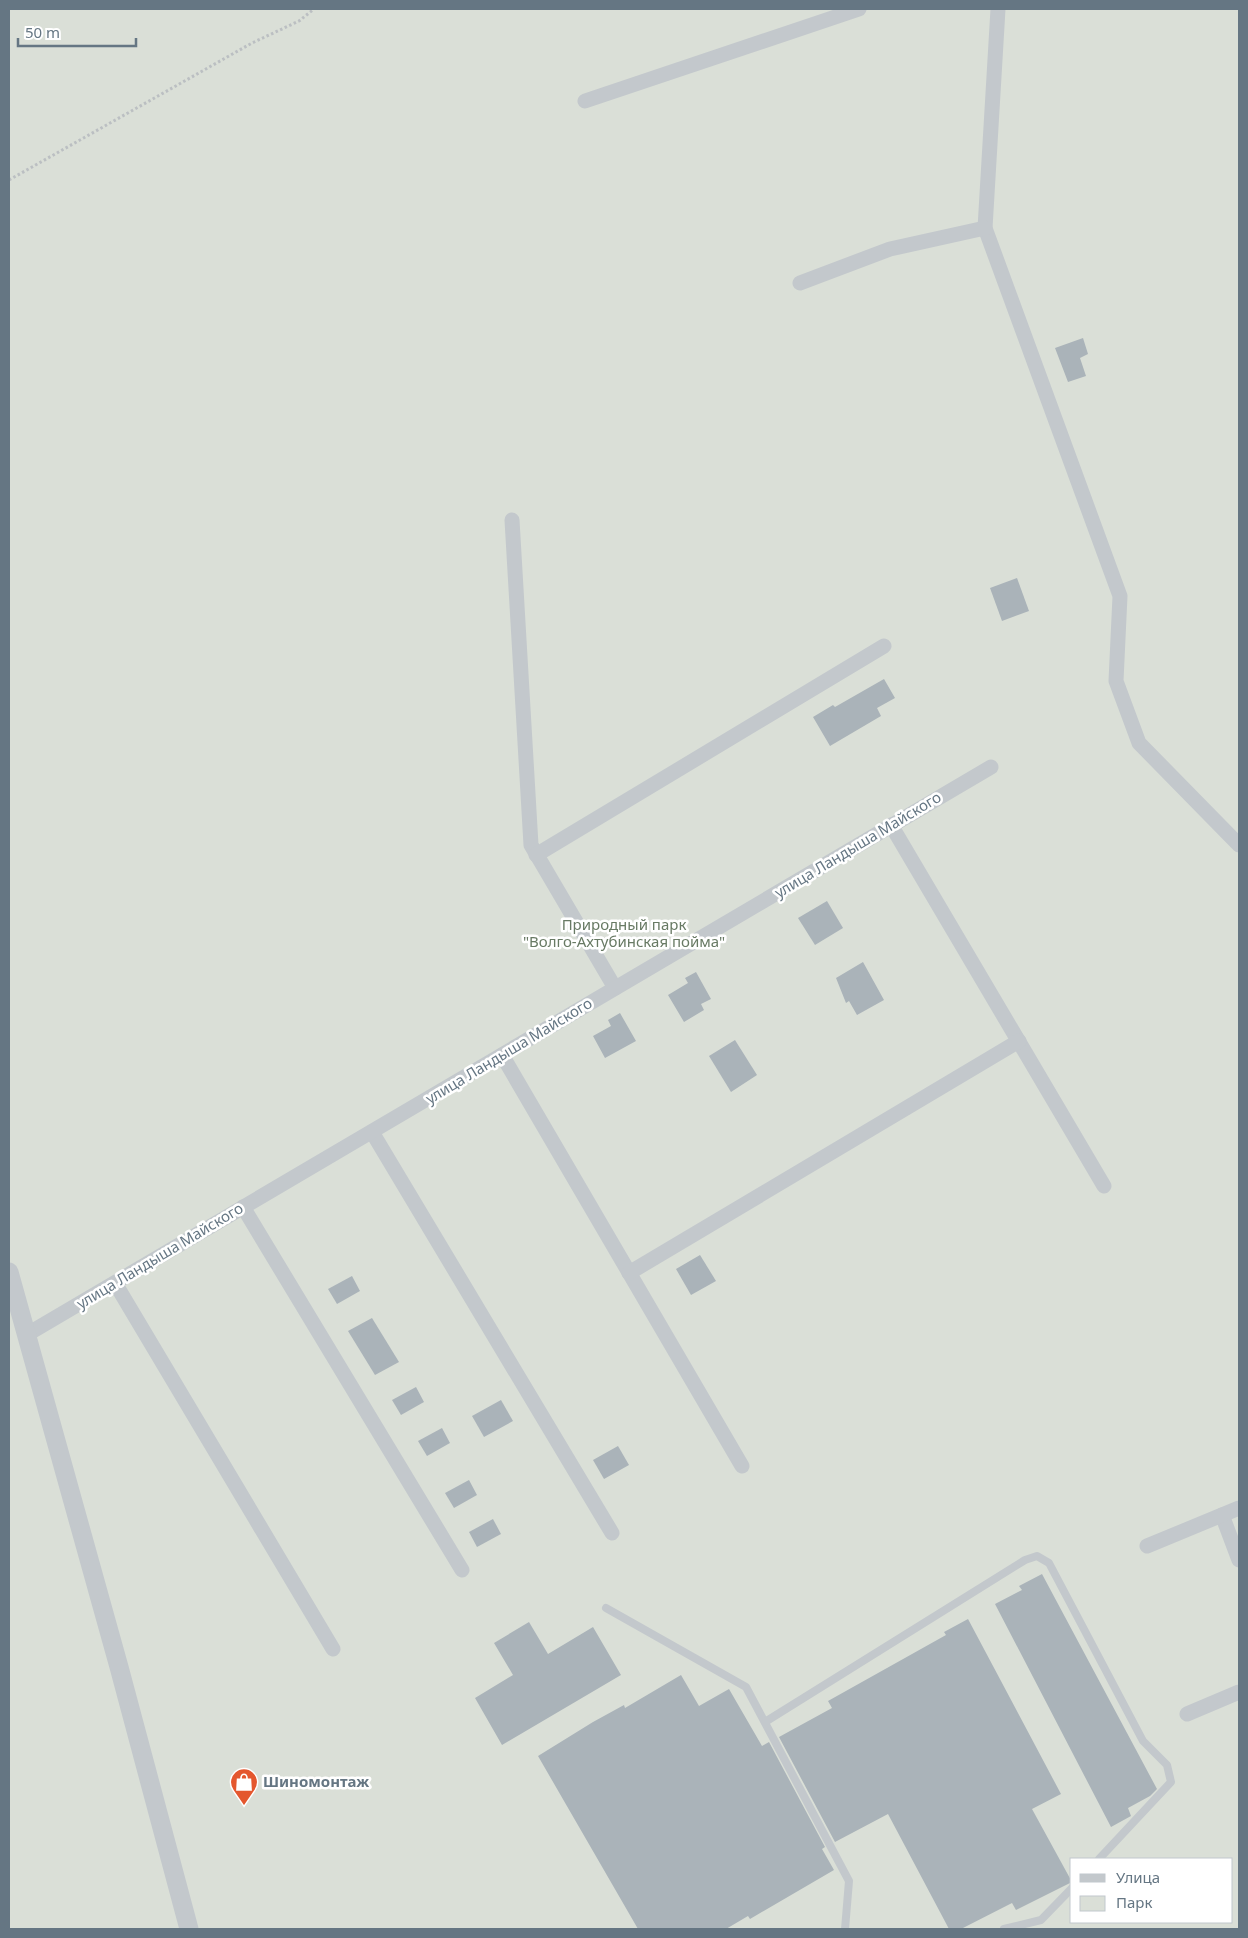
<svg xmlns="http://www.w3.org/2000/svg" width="1248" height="1938" font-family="'Noto Sans',sans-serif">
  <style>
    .green { fill: #dadfd7; fill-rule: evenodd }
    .building { fill: #aab3b9 }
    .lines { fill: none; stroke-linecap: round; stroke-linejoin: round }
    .path { stroke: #bbbfc2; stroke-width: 3; stroke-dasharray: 2.5 2.5; stroke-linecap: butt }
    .service { stroke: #c3c8cc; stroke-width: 8 }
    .minor { stroke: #c3c8cc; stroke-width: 15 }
    .tertiary { stroke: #c3c8cc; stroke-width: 19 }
    .labels { text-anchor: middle; stroke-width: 5; stroke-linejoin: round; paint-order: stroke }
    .street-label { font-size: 15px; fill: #657683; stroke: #fff }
    .park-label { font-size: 15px; fill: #687a64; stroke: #fff }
    .poi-label { font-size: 15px; font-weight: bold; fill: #657683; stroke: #fff; text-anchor: start }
  </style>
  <rect width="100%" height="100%" fill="#fafaf8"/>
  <!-- green -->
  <path class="green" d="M9 9H1239V1929H9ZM1072 1859H1232V1922H1072Z"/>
  <!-- building -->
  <g class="building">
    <polygon points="1083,338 1088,354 1080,358 1086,376 1068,382 1055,348"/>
    <polygon points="1017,578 1029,611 1002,621 990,588"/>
    <polygon points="884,679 895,698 877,708 881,716 830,746 813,717 833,705 835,707"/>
    <polygon points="827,901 843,928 815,945 798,918"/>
    <polygon points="863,962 884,1000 857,1015 849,1001 846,1003 836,978"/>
    <polygon points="696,972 711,999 701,1004 704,1010 684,1022 668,995 688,983 685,978"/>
    <polygon points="620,1013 636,1041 605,1058 593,1036 611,1026 608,1020"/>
    <polygon points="735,1040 757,1075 731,1092 709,1056"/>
    <polygon points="700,1255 716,1281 691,1295 676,1269"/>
    <polygon points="352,1276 360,1291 337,1304 328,1289"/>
    <polygon points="372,1318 399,1362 375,1375 348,1331"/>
    <polygon points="416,1387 424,1402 401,1415 392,1400"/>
    <polygon points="501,1400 513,1421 484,1437 472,1416"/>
    <polygon points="442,1428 450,1443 427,1456 418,1441"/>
    <polygon points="618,1446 629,1465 604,1479 593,1460"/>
    <polygon points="469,1480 477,1495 454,1508 445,1493"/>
    <polygon points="493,1519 501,1534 477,1547 469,1532"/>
    <polygon points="1042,1574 1157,1789 1150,1796 1128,1808 1131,1816 1111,1827 995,1604 1022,1590 1019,1586"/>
    <polygon points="968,1619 1061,1794 1032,1809 1072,1882 1016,1910 1012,1903 961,1929 949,1929 888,1814 835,1842 779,1737 832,1708 828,1701 946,1635 944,1632"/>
    <polygon points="529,1622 548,1654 593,1627 621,1675 502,1745 475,1698 513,1675 494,1643"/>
    <polygon points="681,1675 699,1706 729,1689 762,1746 769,1742 825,1847 822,1849 834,1870 750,1919 748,1916 726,1929 638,1929 538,1756 593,1722 624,1705 625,1708"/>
  </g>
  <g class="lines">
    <!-- path -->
    <polyline class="path" points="9,180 252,43 299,21 314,9"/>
    <!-- service -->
    <g class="service">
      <polyline points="606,1608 746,1687 849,1881 845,1929"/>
      <polyline points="765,1722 1025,1560 1037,1556 1049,1563 1143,1741 1167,1765 1171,1782 1099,1859"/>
      <polyline points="1004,1929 1041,1920 1072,1888"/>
    </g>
    <!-- minor -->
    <g class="minor">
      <polyline points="998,9 985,228 1120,596 1116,681 1139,743 1239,845"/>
      <polyline points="585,101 859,9"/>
      <polyline points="800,283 890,249 985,228"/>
      <polyline points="512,520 531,845 615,988"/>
      <polyline points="891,825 1104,1186"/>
      <polyline points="536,855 884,646"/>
      <polyline points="502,1055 742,1466"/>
      <polyline points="372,1132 612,1533"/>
      <polyline points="243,1207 462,1570"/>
      <polyline points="629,1273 1019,1041"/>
      <polyline points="115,1283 333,1649"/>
      <polyline points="26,1335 991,767"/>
      <polyline points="1222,1515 1239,1560"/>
      <polyline points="1147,1546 1239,1508"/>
      <polyline points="1187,1714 1239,1692"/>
    </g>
    <!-- tertiary -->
    <polyline class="tertiary" points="9,1272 119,1667 189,1929"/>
  </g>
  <!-- icons -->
  <defs>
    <g id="shop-pin" transform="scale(1.4375)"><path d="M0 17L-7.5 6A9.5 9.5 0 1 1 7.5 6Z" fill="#e4572e" stroke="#fff"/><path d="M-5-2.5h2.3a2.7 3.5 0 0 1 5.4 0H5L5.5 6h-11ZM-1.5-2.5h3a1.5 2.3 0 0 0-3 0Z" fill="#fff"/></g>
  </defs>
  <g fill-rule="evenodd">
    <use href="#shop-pin" x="244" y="1782"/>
  </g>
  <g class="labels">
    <!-- street labels -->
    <g class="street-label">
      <text transform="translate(858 845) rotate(-31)" y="5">улица Ландыша Майского</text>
      <text transform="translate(509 1051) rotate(-31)" y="5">улица Ландыша Майского</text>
      <text transform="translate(160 1256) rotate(-31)" y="5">улица Ландыша Майского</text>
    </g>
    <!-- park labels -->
    <g class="park-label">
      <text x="624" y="930">Природный парк<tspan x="624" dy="17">"Волго-Ахтубинская пойма"</tspan></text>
    </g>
    <!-- poi labels -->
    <g class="poi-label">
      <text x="263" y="1787">Шиномонтаж</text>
    </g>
  </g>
  <!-- border -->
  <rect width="1248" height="1938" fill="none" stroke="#657683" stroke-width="20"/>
  <!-- legend -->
  <rect x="1070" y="1858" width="162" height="65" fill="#ffffff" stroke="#c1c8cd"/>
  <rect x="1080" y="1874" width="25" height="8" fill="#c3c8cc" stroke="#c1c8cd"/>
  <text x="1116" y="1883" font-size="15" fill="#657683">Улица</text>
  <rect x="1080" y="1896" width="25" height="15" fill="#dadfd7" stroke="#c1c8cd"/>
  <text x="1116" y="1908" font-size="15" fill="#657683">Парк</text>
  <!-- scale -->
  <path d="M18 38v8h118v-8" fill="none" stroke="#657683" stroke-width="2.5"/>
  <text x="25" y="38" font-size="15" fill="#657683" stroke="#ffffff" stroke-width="4" paint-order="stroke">50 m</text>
</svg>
